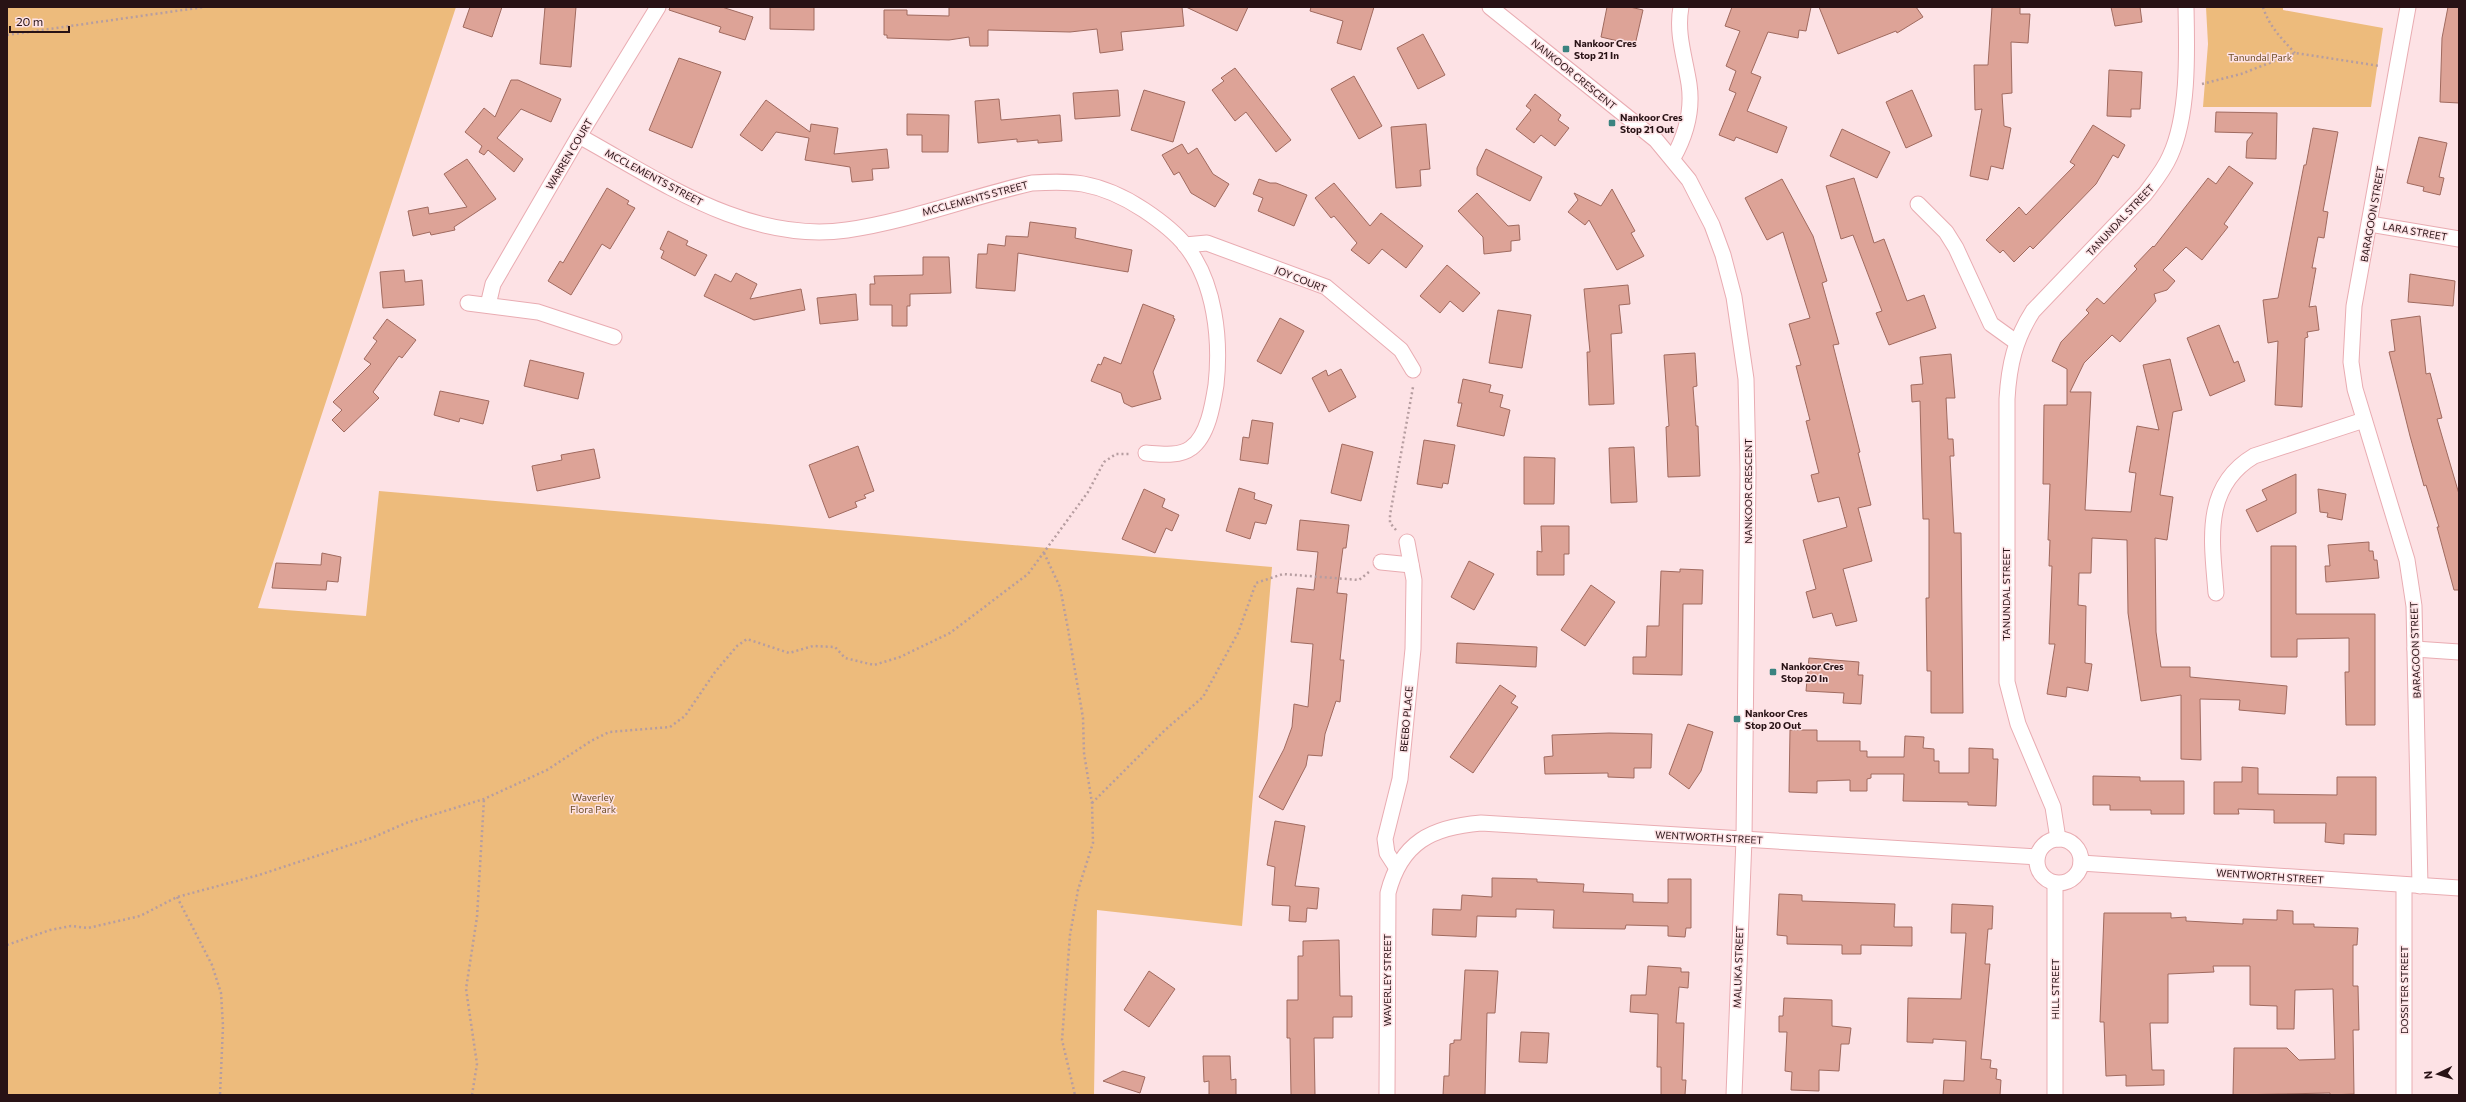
<svg xmlns="http://www.w3.org/2000/svg" width="2466" height="1102" font-family="Commissioner,sans-serif">
  <style>
    .green { fill: #edbb7c }
    .building { fill: #dda397; stroke: #a06a5f }
    .lines { fill: none; stroke-linecap: round; stroke-linejoin: round }
    .minor-casing { stroke: #e9acb2; stroke-width: 17 }
    .path { stroke: #b69da0; stroke-width: 2.5; stroke-dasharray: 2 3; stroke-linecap: butt }
    .minor { stroke: #fff; stroke-width: 15 }
    .poi-dot { fill: #3b8380; stroke: #fde2e5; stroke-width: 1.5 }
    .labels { text-anchor: middle; stroke-width: 3; stroke-linejoin: round; paint-order: stroke }
    .poi-label { font-size: 10px; font-weight: bold; fill: #281215; stroke: #fde2e5; text-anchor: start }
    .park-label { font-size: 10px; fill: #6f4f26; stroke: #fde2e5 }
    .street-label { font-size: 10px; fill: #281215; stroke: #fde2e5 }
  </style>
  <rect width="100%" height="100%" fill="#fde2e5"/>
  <!-- green -->
  <g class="green">
    <polygon points="7,7 456,7 258,608 366,616 379,491 1272,567 1242,926 1097,910 1094,1095 7,1095"/>
    <polygon points="2206,7 2283,7 2283,10 2383,28 2371,107 2203,107 2208,44"/>
  </g>
  <!-- building -->
  <g class="building">
    <polygon points="470,7 502,7 492,37 463,27"/>
    <polygon points="545,7 576,7 571,67 540,64"/>
    <polygon points="670,7 722,7 753,17 745,40 719,32 721,27 669,10"/>
    <polygon points="770,7 814,7 814,30 770,29"/>
    <polygon points="949,7 1182,7 1184,26 1121,32 1123,50 1100,53 1097,29 1070,32 988,30 988,46 970,46 969,37 949,40 887,38 887,35 884,35 884,10 907,10 907,15 949,16"/>
    <polygon points="1186,7 1248,7 1237,31"/>
    <polygon points="1311,7 1374,7 1361,50 1337,43 1343,21 1310,11"/>
    <polygon points="1607,7 1630,7 1643,10 1635,45 1601,37"/>
    <polygon points="1732,7 1811,7 1806,31 1799,30 1798,38 1768,32 1751,73 1761,77 1747,111 1787,127 1777,153 1736,137 1734,141 1719,135 1736,93 1729,90 1736,71 1726,66 1740,31 1725,26"/>
    <polygon points="1819,7 1916,7 1923,17 1897,33 1896,31 1838,54"/>
    <polygon points="1992,7 2020,7 2020,14 2030,14 2028,43 2011,42 2012,93 2002,94 2004,126 2011,128 2003,169 1991,166 1988,180 1970,176 1982,109 1975,110 1974,65 1988,65"/>
    <polygon points="2111,7 2140,7 2142,22 2115,26"/>
    <polygon points="2448,7 2459,7 2459,103 2440,102 2442,38"/>
    <polygon points="1423,34 1445,75 1418,89 1397,48"/>
    <polygon points="679,58 721,72 692,148 649,130"/>
    <polygon points="1235,68 1291,140 1276,152 1246,112 1235,121 1212,90 1224,81 1221,78"/>
    <polygon points="2109,70 2142,72 2140,109 2131,109 2131,117 2107,116"/>
    <polygon points="1354,76 1382,126 1359,139 1331,89"/>
    <polygon points="511,80 518,80 561,99 551,122 521,109 497,138 523,159 514,172 488,150 484,155 479,152 482,146 465,132 484,108 495,117"/>
    <polygon points="1118,90 1120,116 1075,119 1073,93"/>
    <polygon points="1144,90 1185,102 1173,142 1131,130"/>
    <polygon points="1912,90 1932,136 1906,148 1886,102"/>
    <polygon points="1535,94 1561,115 1558,120 1569,128 1555,146 1541,135 1534,143 1516,129 1531,110 1526,106"/>
    <polygon points="999,99 1001,120 1060,115 1062,141 1038,143 1038,140 1017,142 1017,139 978,143 975,101"/>
    <polygon points="766,100 810,132 811,124 838,128 834,154 887,149 889,168 872,169 873,180 852,182 850,167 805,160 809,138 776,132 762,151 740,135"/>
    <polygon points="2216,112 2277,113 2276,159 2246,158 2247,141 2253,133 2215,132"/>
    <polygon points="907,114 949,115 948,152 922,152 922,135 907,135"/>
    <polygon points="1426,124 1430,169 1420,170 1421,186 1396,188 1391,127"/>
    <polygon points="2093,125 2125,145 2118,158 2113,155 2096,184 2033,249 2030,246 2014,262 2003,250 2000,253 1986,240 2019,207 2026,215 2075,165 2070,162"/>
    <polygon points="2313,128 2338,132 2323,211 2328,212 2324,238 2318,237 2312,268 2316,268 2309,307 2316,306 2319,330 2307,332 2308,337 2305,338 2302,407 2275,405 2278,341 2268,343 2263,300 2278,298 2304,165 2306,165"/>
    <polygon points="1842,129 1890,152 1877,178 1830,156"/>
    <polygon points="2419,137 2447,143 2439,177 2444,178 2440,195 2423,191 2424,187 2407,183"/>
    <polygon points="1182,144 1188,154 1197,148 1213,174 1229,184 1215,207 1191,193 1179,172 1174,175 1162,155"/>
    <polygon points="1486,149 1542,177 1530,201 1477,175 1477,168"/>
    <polygon points="467,159 496,199 454,227 455,230 431,235 430,232 413,236 408,211 428,207 429,214 467,207 444,174"/>
    <polygon points="2229,166 2253,183 2224,224 2228,227 2202,260 2186,247 2163,270 2175,281 2167,290 2154,294 2156,301 2120,342 2112,335 2084,363 2070,392 2091,392 2085,510 2131,512 2136,473 2129,472 2137,426 2159,430 2143,365 2170,359 2182,410 2173,412 2160,495 2173,497 2167,540 2155,538 2156,632 2161,667 2190,667 2190,677 2287,686 2285,714 2239,710 2240,700 2200,699 2201,760 2181,759 2181,695 2141,701 2128,613 2127,540 2092,538 2091,573 2079,573 2078,605 2086,606 2085,663 2092,664 2088,691 2067,687 2066,697 2047,694 2055,644 2049,644 2052,566 2049,566 2050,540 2048,540 2050,484 2043,484 2044,405 2067,405 2067,369 2052,361 2061,342 2089,313 2086,310 2097,298 2104,304 2137,269 2134,266 2153,246 2154,247 2208,178 2216,184"/>
    <polygon points="1854,178 1874,243 1884,239 1907,301 1924,295 1936,328 1889,345 1876,313 1882,311 1853,235 1841,239 1826,186"/>
    <polygon points="1259,179 1270,183 1276,183 1307,195 1294,226 1258,211 1263,198 1253,194"/>
    <polygon points="1782,179 1813,236 1827,281 1822,283 1839,344 1833,345 1860,452 1858,453 1871,505 1858,508 1872,561 1843,569 1857,621 1836,626 1832,613 1813,618 1806,592 1816,589 1803,540 1847,527 1839,497 1818,502 1811,475 1819,473 1806,421 1810,420 1796,366 1801,365 1789,324 1810,318 1783,232 1767,240 1745,198"/>
    <polygon points="1334,183 1370,226 1381,213 1423,246 1406,268 1382,249 1369,264 1351,250 1357,243 1334,216 1331,218 1315,198"/>
    <polygon points="607,188 629,201 627,204 635,208 610,249 602,244 571,295 548,281 560,261 563,263"/>
    <polygon points="1612,189 1635,231 1631,233 1644,256 1617,270 1589,220 1585,225 1568,212 1578,200 1574,193 1601,206"/>
    <polygon points="1477,193 1508,226 1519,225 1520,240 1511,241 1511,251 1484,254 1483,237 1458,211"/>
    <polygon points="1030,222 1076,228 1075,238 1132,250 1128,272 1018,253 1015,291 976,288 978,254 987,254 988,244 1005,246 1006,236 1028,237"/>
    <polygon points="668,231 688,241 686,245 707,255 695,276 661,258 664,251 660,249"/>
    <polygon points="923,257 949,257 951,293 910,294 910,306 907,306 907,326 892,326 892,305 870,305 870,284 875,284 874,276 923,275"/>
    <polygon points="1447,265 1480,293 1463,312 1450,301 1440,313 1420,296"/>
    <polygon points="404,270 405,282 422,280 424,305 383,308 380,272"/>
    <polygon points="736,273 757,284 750,299 801,289 805,310 754,320 704,296 715,274 731,282"/>
    <polygon points="2410,274 2455,281 2453,306 2408,302"/>
    <polygon points="1628,285 1630,304 1619,305 1622,333 1611,334 1614,404 1589,405 1587,352 1590,352 1584,289"/>
    <polygon points="856,294 858,320 820,324 817,298"/>
    <polygon points="1143,304 1174,316 1173,318 1175,319 1153,372 1161,399 1132,407 1124,403 1121,393 1091,381 1098,364 1101,365 1104,357 1121,364"/>
    <polygon points="1498,310 1531,315 1522,368 1489,363"/>
    <polygon points="2420,316 2426,374 2430,373 2442,418 2437,419 2459,494 2459,590 2454,590 2437,527 2439,527 2426,485 2424,486 2410,436 2389,352 2395,351 2391,320"/>
    <polygon points="1280,318 1304,331 1281,374 1257,361"/>
    <polygon points="387,319 416,340 402,358 399,356 373,392 379,398 344,432 332,420 342,410 333,402 371,364 364,359 377,341 373,338"/>
    <polygon points="2219,325 2234,363 2238,361 2245,381 2210,396 2187,338"/>
    <polygon points="1695,353 1697,386 1693,387 1696,426 1698,426 1700,476 1668,477 1666,427 1669,426 1664,355"/>
    <polygon points="1951,354 1955,398 1946,398 1948,439 1953,439 1954,456 1950,456 1954,533 1961,533 1963,713 1931,713 1931,671 1927,671 1926,598 1929,598 1929,519 1923,519 1920,401 1912,402 1911,385 1923,384 1920,357"/>
    <polygon points="530,360 584,373 578,399 524,386"/>
    <polygon points="1341,369 1356,397 1329,412 1312,378 1326,370 1328,376"/>
    <polygon points="1463,379 1491,385 1489,392 1503,395 1500,407 1510,410 1504,436 1457,426 1462,403 1458,403"/>
    <polygon points="440,391 489,401 483,424 460,418 459,422 434,415"/>
    <polygon points="1252,420 1273,423 1268,464 1240,460 1243,437 1249,438"/>
    <polygon points="1424,440 1455,445 1448,484 1443,483 1442,488 1417,484"/>
    <polygon points="1342,444 1373,452 1361,501 1331,493"/>
    <polygon points="858,446 874,491 864,495 866,498 855,502 857,507 829,518 809,465"/>
    <polygon points="1634,447 1637,502 1611,503 1609,448"/>
    <polygon points="594,449 600,478 537,491 532,466 562,460 561,455"/>
    <polygon points="1524,457 1555,458 1554,504 1524,504"/>
    <polygon points="2296,474 2296,513 2257,532 2246,510 2267,500 2262,490"/>
    <polygon points="1239,488 1255,493 1254,499 1272,505 1266,524 1255,522 1250,539 1226,531"/>
    <polygon points="1144,489 1165,499 1162,507 1179,515 1172,531 1166,528 1155,553 1122,539"/>
    <polygon points="2318,489 2346,494 2342,520 2327,517 2328,513 2320,512"/>
    <polygon points="1300,520 1349,525 1346,548 1343,548 1337,593 1347,594 1340,660 1344,660 1340,702 1336,701 1325,734 1322,756 1308,755 1306,766 1283,810 1259,797 1284,749 1292,727 1294,704 1308,707 1313,644 1291,642 1297,588 1314,590 1318,552 1297,550"/>
    <polygon points="1541,526 1569,526 1569,554 1564,554 1564,575 1537,575 1537,551 1542,552"/>
    <polygon points="2369,542 2369,551 2373,551 2374,560 2377,560 2379,578 2326,582 2325,566 2330,566 2328,545"/>
    <polygon points="2271,546 2296,546 2296,614 2375,614 2375,725 2346,725 2345,672 2349,672 2349,638 2297,639 2297,657 2271,657"/>
    <polygon points="322,553 341,557 338,582 327,581 326,590 272,588 276,563 321,565"/>
    <polygon points="1469,561 1494,574 1474,610 1451,597"/>
    <polygon points="1680,569 1703,570 1702,604 1683,604 1682,675 1633,674 1633,657 1646,657 1647,626 1659,626 1661,571 1680,572"/>
    <polygon points="1591,585 1615,602 1585,646 1561,630"/>
    <polygon points="1457,643 1537,647 1536,667 1456,663"/>
    <polygon points="1809,658 1859,662 1858,675 1863,675 1861,704 1843,703 1844,693 1806,691"/>
    <polygon points="1500,685 1516,696 1511,703 1518,707 1473,773 1450,757"/>
    <polygon points="1688,724 1713,732 1701,771 1689,789 1669,774"/>
    <polygon points="1790,730 1817,730 1817,741 1860,741 1860,751 1867,751 1867,757 1904,757 1905,736 1924,737 1923,748 1934,749 1934,761 1939,761 1939,773 1969,773 1969,748 1993,749 1993,759 1998,759 1996,806 1968,805 1968,802 1903,801 1904,774 1871,774 1871,778 1867,779 1867,791 1850,791 1850,780 1817,781 1817,793 1789,792"/>
    <polygon points="1609,733 1652,734 1651,768 1634,768 1634,778 1608,777 1608,773 1545,774 1544,757 1553,756 1552,735"/>
    <polygon points="2242,767 2258,768 2258,794 2337,795 2337,777 2376,777 2376,835 2344,834 2344,844 2325,842 2326,823 2274,823 2274,810 2238,809 2239,814 2214,814 2214,782 2242,782"/>
    <polygon points="2093,776 2140,777 2140,781 2184,781 2184,814 2151,814 2151,810 2110,810 2110,805 2093,805"/>
    <polygon points="1275,821 1305,826 1295,886 1319,888 1317,909 1307,908 1306,922 1289,921 1290,906 1272,905 1275,867 1267,865"/>
    <polygon points="1492,878 1537,879 1537,882 1584,884 1583,892 1633,894 1633,902 1668,903 1668,879 1691,879 1691,928 1686,928 1685,937 1668,936 1668,926 1626,925 1625,929 1553,928 1554,910 1516,909 1516,917 1477,916 1476,937 1432,935 1433,909 1461,910 1462,895 1492,897"/>
    <polygon points="1779,894 1802,895 1802,901 1895,904 1894,927 1912,927 1912,946 1861,945 1861,954 1842,954 1842,945 1787,944 1787,936 1777,935"/>
    <polygon points="1952,904 1993,906 1992,929 1988,929 1985,964 1990,964 1981,1059 1991,1060 1990,1068 1997,1069 1996,1079 2001,1080 2000,1095 1943,1095 1944,1080 1964,1081 1966,1041 1933,1039 1933,1043 1907,1042 1908,998 1961,999 1966,933 1951,933"/>
    <polygon points="2277,910 2293,911 2293,924 2314,924 2314,927 2358,928 2357,945 2353,945 2353,986 2358,986 2359,1030 2353,1030 2354,1094 2330,1095 2330,1093 2233,1095 2234,1048 2287,1048 2299,1060 2335,1059 2333,989 2295,990 2294,1029 2277,1029 2277,1006 2250,1005 2250,966 2213,966 2214,972 2168,974 2168,1023 2150,1023 2152,1070 2164,1070 2164,1085 2126,1086 2126,1075 2106,1076 2104,1022 2100,1022 2104,913 2171,913 2171,918 2186,917 2186,921 2243,924 2243,919 2277,920"/>
    <polygon points="1339,940 1340,996 1352,996 1352,1017 1333,1017 1333,1038 1314,1038 1315,1095 1291,1095 1290,1038 1287,1038 1287,1000 1298,1000 1298,956 1303,956 1303,941"/>
    <polygon points="1648,966 1681,968 1681,972 1689,972 1688,988 1679,987 1676,1023 1684,1023 1682,1080 1686,1080 1685,1095 1661,1095 1661,1067 1657,1067 1658,1014 1630,1012 1631,995 1646,995"/>
    <polygon points="1465,970 1498,971 1495,1013 1487,1013 1485,1095 1443,1095 1444,1076 1449,1076 1450,1044 1454,1043 1454,1040 1461,1040"/>
    <polygon points="1149,971 1175,989 1149,1027 1124,1010"/>
    <polygon points="1784,998 1832,1000 1832,1026 1851,1028 1849,1044 1841,1044 1839,1071 1819,1070 1819,1091 1791,1090 1792,1072 1785,1071 1787,1032 1779,1032 1779,1016 1783,1016"/>
    <polygon points="1521,1032 1549,1033 1547,1063 1519,1062"/>
    <polygon points="1203,1056 1230,1056 1231,1080 1236,1079 1236,1095 1209,1095 1209,1081 1204,1082"/>
    <polygon points="1123,1071 1145,1077 1140,1093 1103,1081"/>
  </g>
  <g class="lines">
    <!-- minor casing -->
    <g class="minor-casing">
      <g id="minor">
        <polyline points="1490,7 1656,140 1689,180 1712,225 1723,255 1734,297 1746,379 1748,471 1744,839 1734,1095"/>
        <polyline points="2408,7 2354,306 2351,362 2355,389 2407,560 2414,606 2420,886"/>
        <path d="M579 136C661 181 748 244 847 230 910 221 970 197 1032 183 1049 182 1066 181 1083 184 1105 188 1126 198 1144 210 1159 220 1175 232 1186 246 1215 283 1221 339 1216 385 1213 404 1208 436 1191 448 1179 457 1160 454 1146 453"/>
        <path d="M1673 158C1686 135 1693 111 1689 84 1685 58 1676 33 1681 7"/>
        <polyline points="1918,204 1946,232 1956,248 1991,324 2016,342"/>
        <polyline points="2370,224 2459,239"/>
        <polyline points="1185,245 1207,243 1326,287 1401,350 1413,370"/>
        <polyline points="468,303 538,312 614,337"/>
        <polyline points="488,305 493,284 579,136 658,7"/>
        <polyline points="1381,562 1411,565"/>
        <path d="M2216 593C2212 542 2202 487 2254 456L2364 420"/>
        <polyline points="2415,649 2459,652"/>
        <circle cx="2059" cy="861" r="22"/>
        <path d="M2058 839 2053 807 2018 724 2007 682V399C2009 365 2015 339 2033 311L2145 194C2154 182 2164 170 2170 156 2189 115 2187 52 2186 7"/>
        <polyline points="2081,863 2459,888"/>
        <polyline points="1396,867 1387,853 1385,839 1400,779 1413,649 1414,580 1407,542"/>
        <polyline points="2055,883 2055,1095"/>
        <polyline points="2404,885 2404,1095"/>
        <path d="M1387 1095 1388 893C1401 842 1432 827 1481 823L2037 857"/>
      </g>
    </g>
    <!-- path -->
    <g class="path">
      <path d="M2263 7C2269 26 2281 38 2295 53"/>
      <polyline points="7,35 204,7"/>
      <polyline points="2202,84 2241,74 2295,53 2380,66"/>
      <polyline points="1396,530 1390,523 1390,515 1413,387"/>
      <polyline points="1044,553 1060,587 1068,629 1083,718 1084,753 1092,803 1093,843 1078,890 1070,935 1062,1040 1075,1095"/>
      <polyline points="1092,803 1165,730 1203,697 1238,633 1256,583 1283,574 1359,580 1369,572"/>
      <polyline points="177,897 212,965 221,993 223,1026 220,1095"/>
      <polyline points="7,945 50,930 71,926 88,928 140,916 177,897 259,875 374,837 406,823 484,799 547,770 591,741 609,732 670,727 685,716 715,672 737,646 747,639 789,653 813,646 835,647 845,658 874,665 900,657 950,633 1028,574 1088,492 1104,462 1116,454 1129,454"/>
      <polyline points="472,1095 477,1064 466,989 477,917 484,799"/>
    </g>
    <!-- minor -->
    <use href="#minor" class="minor"/>
  </g>
  <!-- markers -->
  <g class="poi-dot">
    <rect x="1562" y="45" width="8" height="8" rx="2"/>
    <rect x="1608" y="119" width="8" height="8" rx="2"/>
    <rect x="1769" y="668" width="8" height="8" rx="2"/>
    <rect x="1733" y="715" width="8" height="8" rx="2"/>
  </g>
  <g class="labels">
    <!-- poi labels -->
    <g class="poi-label">
      <text x="1574" y="47">Nankoor Cres<tspan x="1574" dy="12">Stop 21 In</tspan></text>
      <text x="1620" y="121">Nankoor Cres<tspan x="1620" dy="12">Stop 21 Out</tspan></text>
      <text x="1781" y="670">Nankoor Cres<tspan x="1781" dy="12">Stop 20 In</tspan></text>
      <text x="1745" y="717">Nankoor Cres<tspan x="1745" dy="12">Stop 20 Out</tspan></text>
    </g>
    <!-- park labels -->
    <g class="park-label">
      <text x="2260" y="61">Tanundal Park</text>
      <text x="593" y="801">Waverley<tspan x="593" dy="12">Flora Park</tspan></text>
    </g>
    <!-- street labels -->
    <g class="street-label">
      <text transform="translate(1574 74) rotate(39)" y="4">NANKOOR CRESCENT</text>
      <text transform="translate(569 154) rotate(-59)" y="4">WARREN COURT</text>
      <text transform="translate(654 177) rotate(28)" y="4">MCCLEMENTS STREET</text>
      <text transform="translate(975 198) rotate(-15)" y="4">MCCLEMENTS STREET</text>
      <text transform="translate(2372 214) rotate(-80)" y="4">BARAGOON STREET</text>
      <text transform="translate(2120 220) rotate(-47)" y="4">TANUNDAL STREET</text>
      <text transform="translate(2415 231) rotate(10)" y="4">LARA STREET</text>
      <text transform="translate(1301 279) rotate(22)" y="4">JOY COURT</text>
      <text transform="translate(1748 491) rotate(-90)" y="4">NANKOOR CRESCENT</text>
      <text transform="translate(2006 594) rotate(-90)" y="4">TANUNDAL STREET</text>
      <text transform="translate(2415 650) rotate(-92)" y="4">BARAGOON STREET</text>
      <text transform="translate(1406 719) rotate(-85)" y="4">BEEBO PLACE</text>
      <text transform="translate(1709 837) rotate(3)" y="4">WENTWORTH STREET</text>
      <text transform="translate(2270 876) rotate(4)" y="4">WENTWORTH STREET</text>
      <text transform="translate(1738 967) rotate(-88)" y="4">MALUKA STREET</text>
      <text transform="translate(1387 980) rotate(-90)" y="4">WAVERLEY STREET</text>
      <text transform="translate(2055 989) rotate(-90)" y="4">HILL STREET</text>
      <text transform="translate(2404 990) rotate(-90)" y="4">DOSSITER STREET</text>
    </g>
  </g>
  <!-- border -->
  <rect width="2466" height="1102" fill="none" stroke="#281215" stroke-width="16"/>
  <!-- north arrow -->
  <g transform="translate(2438 1074) rotate(265)" stroke="#fde2e5" stroke-width="3" paint-order="stroke">
  <path d="M0-3L7 15L0 10L-7 15Z" fill="#281215"/>
  <text y="-6" font-size="11" font-weight="bold" text-anchor="middle" fill="#281215">N</text>
  </g>
  <!-- scale -->
  <path d="M10 26v6h59v-6" fill="none" stroke="#281215" stroke-width="2"/>
  <text x="16" y="26" font-size="12" fill="#281215" stroke="#fde2e5" stroke-width="3" paint-order="stroke">20 m</text>
</svg>
